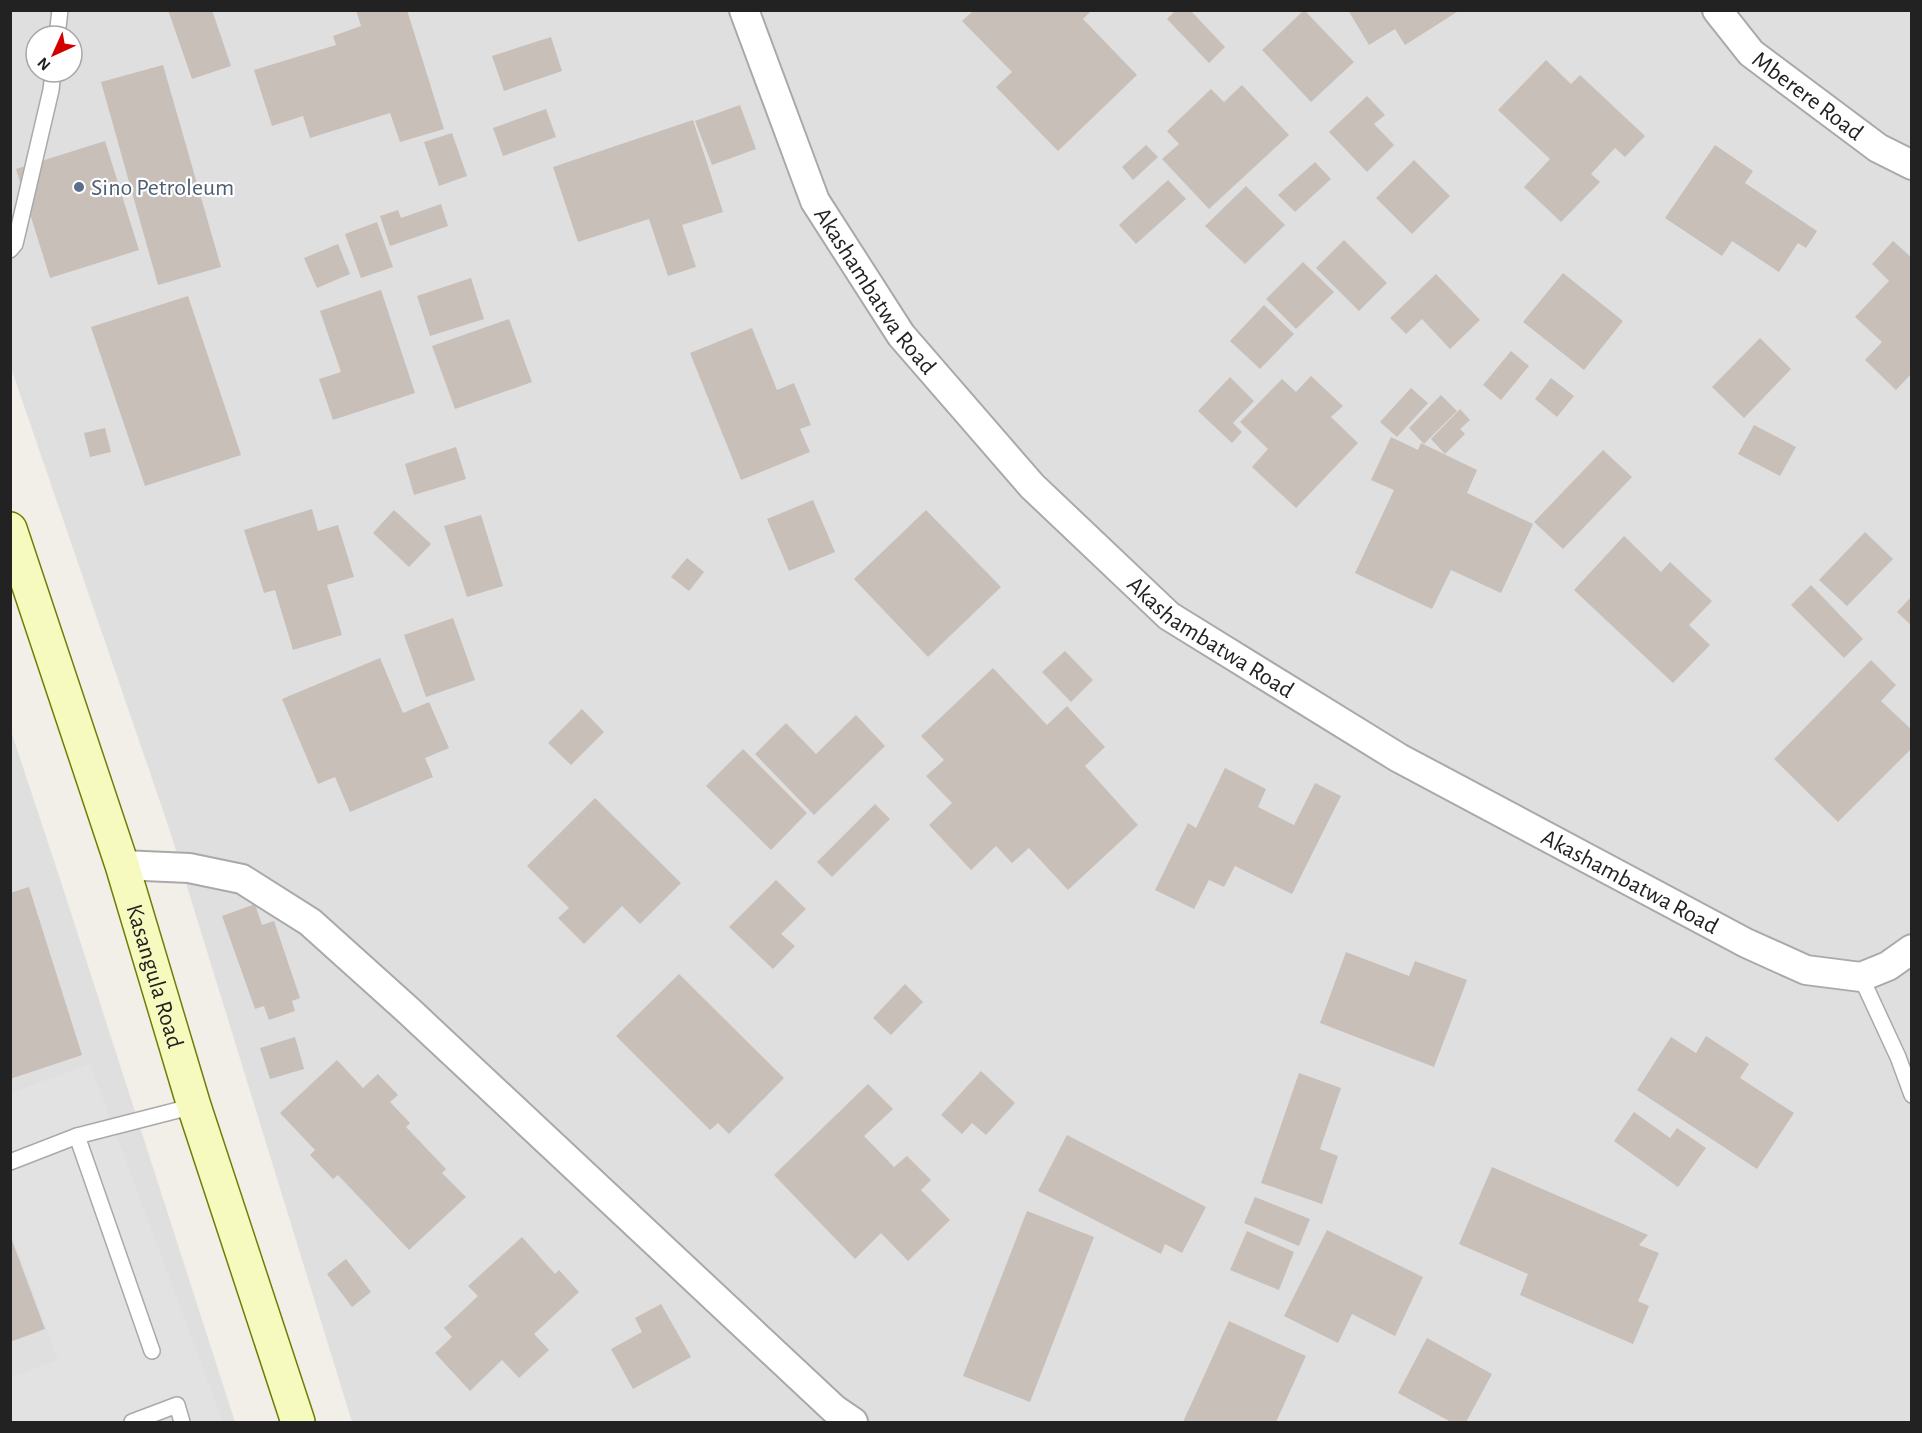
<svg xmlns="http://www.w3.org/2000/svg" width="1922" height="1433" font-family="'Alegreya Sans',sans-serif">
  <style>
    .residential { fill: #e0dfdf; fill-rule: evenodd }
    .parking { fill: #e2e2e2 }
    .building { fill: #c7bfb8 }
    .lines { fill: none; stroke-linecap: round; stroke-linejoin: round }
    .lane-casing { stroke: #a9a9a9; stroke-width: 18 }
    .street-casing { stroke: #a9a9a9; stroke-width: 32 }
    .secondary-casing { stroke: #707d05; stroke-width: 36 }
    .lane { stroke: #fff; stroke-width: 15 }
    .street { stroke: #fff; stroke-width: 28 }
    .secondary { stroke: #f7fabf; stroke-width: 33 }
    .service-dot { fill: #5c6f8a; stroke: #fff; stroke-width: 2 }
    .labels { text-anchor: middle; stroke-width: 4.5; stroke-linejoin: round; paint-order: stroke }
    .street-label { font-size: 24px; fill: #222; stroke: #fff }
    .service-label { font-size: 24px; fill: #4e5e75; stroke: #fff; text-anchor: start }
  </style>
  <rect width="100%" height="100%" fill="#f2efe9"/>
  <!-- residential -->
  <g class="residential">
    <path d="M10 11H1911V1422H352L169 828 11 368ZM36 36H72V72H36Z"/>
    <polygon points="10,728 62,885 235,1422 11,1422"/>
  </g>
  <!-- parking -->
  <polygon class="parking" points="90,1064 223,1422 11,1422 11,1377 58,1360 11,1232 11,1093"/>
  <!-- building -->
  <g class="building">
    <polygon points="168,10 212,10 231,66 192,79"/>
    <polygon points="356,10 407,10 444,129 400,142 390,113 310,138 303,116 272,126 254,70 336,45 333,36 361,26"/>
    <polygon points="974,10 1092,10 1083,19 1137,75 1058,151 996,87 1012,72 962,21"/>
    <polygon points="1176,10 1190,10 1225,47 1209,63 1167,19"/>
    <polygon points="1304,10 1354,62 1311,102 1262,50"/>
    <polygon points="1348,10 1460,10 1405,45 1395,29 1369,45"/>
    <polygon points="551,37 562,71 504,91 492,56"/>
    <polygon points="1546,60 1571,84 1580,75 1645,136 1625,157 1615,148 1591,174 1600,182 1561,222 1524,187 1550,159 1498,110"/>
    <polygon points="163,65 221,267 158,285 101,82"/>
    <polygon points="1242,85 1289,135 1209,209 1162,159 1179,144 1167,131 1211,89 1224,102"/>
    <polygon points="1367,96 1385,115 1374,124 1394,145 1367,172 1329,132"/>
    <polygon points="740,105 756,149 712,165 695,121"/>
    <polygon points="546,109 556,137 503,156 493,128"/>
    <polygon points="693,120 723,212 682,225 696,267 668,276 649,219 578,242 553,167"/>
    <polygon points="452,133 467,176 439,186 424,142"/>
    <polygon points="105,141 139,250 50,278 16,169"/>
    <polygon points="1146,145 1158,157 1133,180 1122,167"/>
    <polygon points="1715,145 1753,171 1745,183 1817,231 1806,248 1798,243 1779,272 1732,241 1722,256 1665,218"/>
    <polygon points="1414,160 1450,196 1412,234 1376,198"/>
    <polygon points="1315,162 1331,179 1295,212 1278,195"/>
    <polygon points="1168,180 1186,199 1136,244 1119,225"/>
    <polygon points="1246,186 1285,225 1245,264 1205,226"/>
    <polygon points="441,204 448,226 390,246 380,216 398,210 401,218"/>
    <polygon points="377,222 393,267 361,278 345,234"/>
    <polygon points="1344,240 1387,283 1359,311 1316,268"/>
    <polygon points="1893,241 1912,258 1912,373 1896,390 1865,360 1882,342 1855,317 1889,281 1872,264"/>
    <polygon points="338,244 350,274 317,288 304,258"/>
    <polygon points="1303,262 1334,292 1296,329 1266,299"/>
    <polygon points="1563,273 1623,321 1584,370 1523,322"/>
    <polygon points="1436,274 1480,320 1450,349 1422,319 1406,334 1390,318"/>
    <polygon points="471,278 484,319 430,336 417,296"/>
    <polygon points="381,290 415,393 333,420 319,379 341,372 320,311"/>
    <polygon points="188,296 241,455 145,486 91,327"/>
    <polygon points="1264,305 1294,334 1260,369 1230,341"/>
    <polygon points="509,319 532,382 455,409 432,346"/>
    <polygon points="752,328 777,390 794,383 811,425 800,429 810,452 741,480 690,353"/>
    <polygon points="1760,338 1791,369 1744,418 1712,387"/>
    <polygon points="1511,351 1529,366 1501,400 1483,385"/>
    <polygon points="1311,376 1343,406 1331,417 1358,443 1296,508 1252,467 1268,449 1240,422 1282,379 1296,392"/>
    <polygon points="1230,377 1254,401 1233,423 1242,432 1232,443 1198,411"/>
    <polygon points="1551,378 1574,396 1557,417 1535,399"/>
    <polygon points="1411,388 1428,403 1397,437 1380,422"/>
    <polygon points="1441,395 1457,411 1424,444 1409,428"/>
    <polygon points="1460,409 1470,420 1460,429 1465,434 1445,454 1431,439"/>
    <polygon points="1754,425 1796,447 1780,476 1738,454"/>
    <polygon points="105,428 111,452 90,457 84,433"/>
    <polygon points="1391,437 1418,450 1421,443 1477,470 1467,493 1533,524 1501,593 1451,570 1432,609 1355,573 1394,490 1371,480"/>
    <polygon points="456,447 466,479 414,495 405,464"/>
    <polygon points="1603,450 1632,477 1563,549 1534,522"/>
    <polygon points="813,500 835,552 789,571 767,519"/>
    <polygon points="312,509 318,531 338,525 354,577 327,585 342,635 293,650 275,590 264,593 244,530"/>
    <polygon points="394,510 431,544 409,567 373,533"/>
    <polygon points="926,510 1001,587 928,657 854,579"/>
    <polygon points="481,515 503,586 467,597 444,526"/>
    <polygon points="1865,532 1893,559 1847,606 1819,580"/>
    <polygon points="1624,536 1661,572 1670,562 1712,601 1689,625 1710,645 1673,683 1574,590"/>
    <polygon points="687,558 704,572 689,591 671,577"/>
    <polygon points="1811,585 1863,639 1844,658 1791,605"/>
    <polygon points="1912,596 1912,626 1897,612"/>
    <polygon points="453,618 475,680 426,697 404,635"/>
    <polygon points="1065,651 1093,680 1071,702 1042,672"/>
    <polygon points="380,658 403,713 429,702 449,748 425,758 433,777 350,812 335,777 318,784 282,699"/>
    <polygon points="1871,660 1896,685 1881,701 1912,730 1912,748 1838,822 1774,759"/>
    <polygon points="993,668 1047,725 1067,706 1105,747 1085,766 1138,825 1068,890 1029,848 1012,863 996,846 971,870 929,825 952,803 926,776 944,760 921,736"/>
    <polygon points="582,709 604,732 571,765 548,743"/>
    <polygon points="856,715 885,746 814,815 755,754 786,723 816,754"/>
    <polygon points="743,749 807,813 771,850 706,786"/>
    <polygon points="1225,768 1266,789 1258,807 1294,825 1315,783 1341,796 1292,894 1235,866 1224,887 1209,880 1194,909 1155,890 1188,823 1196,828"/>
    <polygon points="595,798 681,883 640,924 622,906 584,944 558,918 569,908 527,866"/>
    <polygon points="875,804 890,819 832,877 817,862"/>
    <polygon points="776,880 806,909 781,934 795,946 773,969 729,927"/>
    <polygon points="29,887 82,1055 10,1079 10,893"/>
    <polygon points="255,904 262,925 274,921 300,998 292,1001 295,1011 269,1020 264,1006 255,1009 222,916"/>
    <polygon points="1346,952 1409,976 1415,961 1467,980 1434,1067 1320,1023"/>
    <polygon points="679,974 784,1078 729,1134 718,1123 710,1130 616,1036"/>
    <polygon points="905,984 923,1002 891,1035 873,1018"/>
    <polygon points="1706,1036 1749,1064 1740,1078 1794,1113 1757,1169 1637,1090 1671,1037 1696,1053"/>
    <polygon points="295,1037 304,1069 270,1079 260,1048"/>
    <polygon points="337,1060 363,1088 378,1074 398,1095 390,1102 410,1123 406,1127 446,1169 442,1173 466,1197 409,1250 338,1175 333,1179 310,1155 315,1150 280,1113"/>
    <polygon points="981,1071 1015,1103 986,1135 972,1123 962,1134 941,1115"/>
    <polygon points="1299,1073 1341,1088 1320,1149 1338,1156 1322,1204 1261,1183"/>
    <polygon points="868,1084 893,1109 864,1136 894,1167 907,1156 931,1180 921,1190 950,1220 908,1261 881,1233 855,1259 774,1175"/>
    <polygon points="1634,1112 1670,1138 1677,1128 1706,1148 1678,1187 1614,1141"/>
    <polygon points="1067,1135 1206,1207 1182,1253 1165,1244 1161,1254 1038,1191"/>
    <polygon points="1492,1167 1648,1235 1639,1245 1659,1253 1638,1301 1649,1306 1633,1344 1520,1295 1528,1274 1459,1244"/>
    <polygon points="1255,1197 1310,1219 1299,1246 1244,1223"/>
    <polygon points="1027,1211 1094,1237 1030,1402 963,1376"/>
    <polygon points="1327,1230 1423,1277 1395,1336 1352,1314 1338,1343 1284,1316"/>
    <polygon points="1247,1231 1294,1252 1279,1290 1230,1270"/>
    <polygon points="10,1235 45,1329 10,1342"/>
    <polygon points="522,1237 555,1274 559,1270 579,1292 534,1334 549,1350 519,1378 502,1360 470,1391 435,1353 452,1337 444,1328 478,1296 468,1286"/>
    <polygon points="346,1259 371,1292 352,1307 327,1274"/>
    <polygon points="661,1304 691,1357 633,1389 611,1349 642,1332 635,1318"/>
    <polygon points="1229,1321 1306,1356 1276,1422 1183,1422"/>
    <polygon points="1427,1338 1492,1374 1466,1422 1451,1422 1398,1393"/>
  </g>
  <g class="lines">
    <!-- lane casing -->
    <g class="lane-casing">
      <g id="lane">
        <polyline points="57,36 60,10"/>
        <polyline points="10,250 15,244 51,90 53,72"/>
        <polyline points="1861,977 1898,1057 1912,1095"/>
        <polyline points="77,1136 152,1351"/>
        <polyline points="10,1162 77,1136 194,1106"/>
        <polyline points="132,1422 177,1405 182,1422"/>
      </g>
    </g>
    <!-- street casing -->
    <g class="street-casing">
      <g id="street">
        <path id="s1" d="M744 10 815 201 901 335 1032 486 1169 616 1399 758 1746 943 1806 970 1861 977 1888 966 1912 949"/>
        <path id="s2" d="M1717 10 1751 53 1878 148 1912 165"/>
        <polyline points="122,865 189,868 242,879 310,922 410,1012 834,1409 853,1422"/>
      </g>
    </g>
    <!-- secondary casing -->
    <g class="secondary-casing">
      <g id="secondary">
        <path id="s3" d="M10 529 122 865 194 1106 298 1422"/>
      </g>
    </g>
    <!-- lane -->
    <use href="#lane" class="lane"/>
    <!-- street -->
    <use href="#street" class="street"/>
    <!-- secondary -->
    <use href="#secondary" class="secondary"/>
  </g>
  <!-- markers -->
  <circle class="service-dot" cx="79" cy="187" r="6"/>
  <g class="labels">
    <!-- street labels -->
    <g class="street-label">
      <text dy="8" stroke="none"><textPath href="#s2" startOffset="126">Mberere Road</textPath></text>
      <text dy="8" stroke="none"><textPath href="#s1" startOffset="312">Akashambatwa Road</textPath></text>
      <text dy="8" stroke="none"><textPath href="#s1" startOffset="798">Akashambatwa Road</textPath></text>
      <text dy="8" stroke="none"><textPath href="#s1" startOffset="1284">Akashambatwa Road</textPath></text>
      <text dy="8" stroke="none"><textPath href="#s3" startOffset="470">Kasangula Road</textPath></text>
    </g>
    <!-- service labels -->
    <g class="service-label">
      <text x="91" y="195">Sino Petroleum</text>
    </g>
  </g>
  <!-- border -->
  <rect width="1922" height="1433" fill="none" stroke="#222222" stroke-width="24"/>
  <!-- north arrow -->
  <g transform="translate(54 54) rotate(225)"><circle r="28" fill="#ffffff" stroke="#a7a7a7" stroke-width="1.5"/>
  <path d="M0-4.5L10 22L0 15L-10 22Z" fill="#d40000"/>
  <text y="-9" font-size="16" font-weight="bold" text-anchor="middle" fill="#222222">N</text>
  </g>
</svg>
